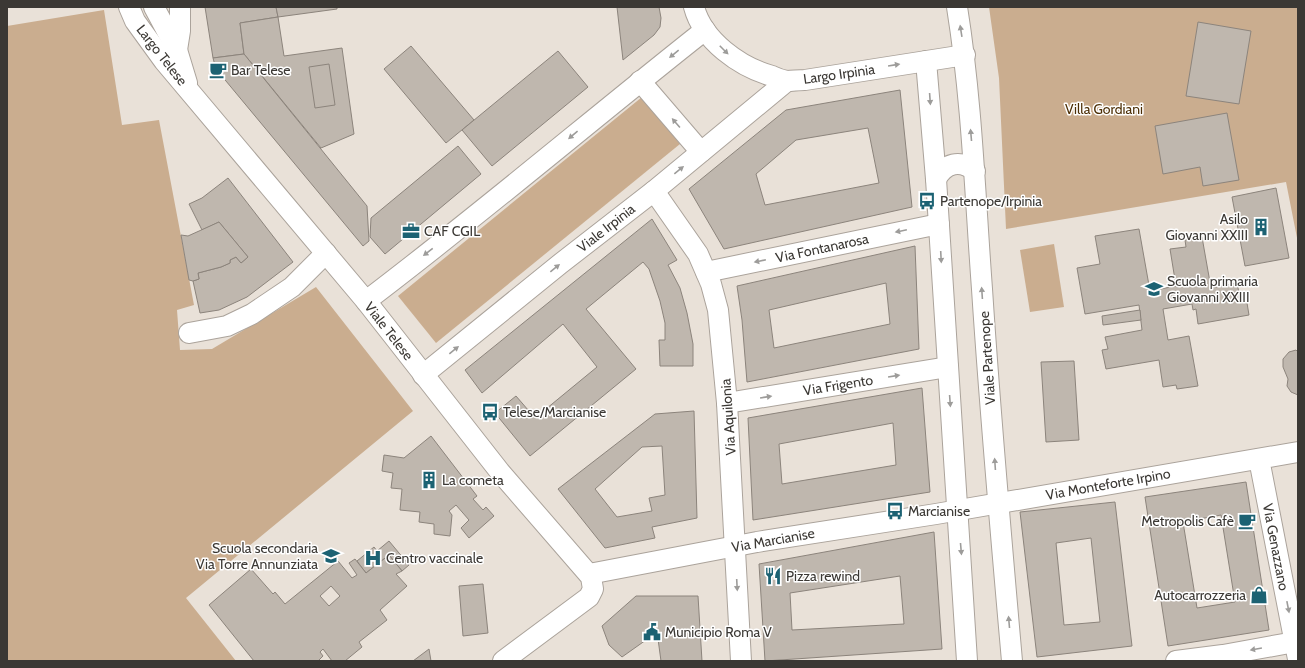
<svg xmlns="http://www.w3.org/2000/svg" width="1305" height="668" font-family="Cabin,sans-serif">
  <style>
    .green { fill: #caad8f }
    .building { fill: #bfb7ae; stroke: #8c847c; fill-rule: evenodd }
    .lines { fill: none; stroke-linecap: round; stroke-linejoin: round }
    .street-casing { stroke: #aba39b; stroke-width: 22 }
    .street { stroke: #fff; stroke-width: 20 }
    .oneway { fill: #9d9c9a }
    .labels { text-anchor: middle; stroke-width: 3; stroke-linejoin: round; paint-order: stroke }
    .street-label { font-size: 14px; fill: #3b3834; stroke: #fff }
    .poi-label { font-size: 14px; fill: #3b3834; stroke: #fff; text-anchor: start }
    .park-label { font-size: 14px; fill: #4d2f06; stroke: #fff }
  </style>
  <rect width="100%" height="100%" fill="#e9e1d8"/>
  <!-- green -->
  <g class="green">
    <polygon points="989,7 1298,7 1298,243 1286,182 1006,229 999,78"/>
    <polygon points="104,10 122,125 159,120 194,305 177,310 180,350 212,349 316,287 413,411 186,598 236,661 7,661 7,26"/>
    <polygon points="642,97 680,144 436,343 398,296"/>
    <polygon points="1054,244 1064,307 1030,312 1020,250"/>
  </g>
  <!-- building -->
  <g class="building">
    <polygon points="205,7 276,7 278,17 240,23 244,54 213,58"/>
    <polygon points="276,7 337,7 337,9 278,17"/>
    <polygon points="617,7 659,7 661,18 660,27 654,35 623,60"/>
    <polygon points="278,17 284,56 342,48 354,134 321,148 244,54 240,23"/>
    <polygon points="1198,22 1251,31 1239,104 1186,96"/>
    <polygon points="411,46 474,120 446,143 384,69"/>
    <polygon points="558,51 588,87 492,166 462,130"/>
    <polygon points="244,54 367,206 369,241 363,246 216,69 213,58"/>
    <polygon points="329,64 335,105 315,108 309,67"/>
    <path d="M900 90 912 207 724 249 689 189 786 110ZM868 128 879 183 765 205 756 174 796 140Z"/>
    <polygon points="1227,113 1239,180 1203,186 1200,167 1163,174 1155,126"/>
    <polygon points="458,146 481,174 385,254 370,237 371,218"/>
    <polygon points="228,178 293,262 247,297 219,310 200,313 193,281 199,279 198,273 221,267 230,263 230,260 236,257 241,263 248,257 219,222 202,230 189,204 202,198"/>
    <polygon points="1276,188 1289,258 1245,266 1232,197"/>
    <polygon points="652,219 677,260 668,265 680,288 687,313 693,344 693,366 660,366 659,340 665,340 665,323 660,301 649,269 643,262 586,309 636,369 530,456 495,413 516,396 535,418 597,367 563,324 482,393 465,370"/>
    <polygon points="219,222 248,257 241,263 236,257 230,260 230,263 221,267 198,273 199,279 193,281 189,280 181,235 188,236"/>
    <polygon points="1139,229 1150,291 1176,286 1170,249 1186,247 1185,240 1202,237 1211,288 1237,283 1240,298 1246,297 1249,315 1198,324 1196,309 1193,310 1192,304 1163,309 1168,340 1189,336 1198,386 1177,389 1176,385 1163,387 1159,360 1106,369 1102,350 1108,349 1105,337 1142,330 1139,305 1085,314 1077,268 1100,264 1095,236"/>
    <path d="M915 246 919 349 747 382 742 320 737 286ZM886 283 890 324 774 348 769 310Z"/>
    <polygon points="1140,310 1141,320 1103,325 1102,316"/>
    <polygon points="1296,350 1298,352 1298,395 1291,392 1287,386 1288,379 1283,367 1283,359 1289,352"/>
    <polygon points="1074,361 1079,440 1046,442 1041,362"/>
    <path d="M922 388 930 492 753 520 748 418ZM893 423 896 465 782 484 779 444Z"/>
    <path d="M694 411 697 518 652 527 655 538 605 548 558 489 655 414ZM662 446 665 495 649 498 652 511 617 517 595 489 642 447Z"/>
    <polygon points="431,436 477,496 473,499 483,510 486,507 494,516 469,538 461,528 469,520 456,505 449,511 452,515 450,536 434,534 434,524 419,522 420,512 400,510 402,489 391,488 393,473 382,471 384,455 404,458"/>
    <path d="M1246 482 1269 630 1168 646 1145 497ZM1221 515 1235 602 1197 608 1183 522Z"/>
    <path d="M1115 502 1132 646 1037 657 1020 512ZM1091 538 1100 622 1064 625 1056 543Z"/>
    <path d="M934 532 942 649 765 661 759 564ZM900 576 904 624 792 630 790 593Z"/>
    <polygon points="389,541 409,565 402,571 389,555 366,573 357,561 374,547 377,551"/>
    <path d="M389 555 402 571 396 574 407 586 380 610 387 620 359 642 362 647 345 661H332L323 649 320 652 323 656 318 661H254L209 605 251 569 273 594 275 592 285 604 338 561 352 578 357 575 349 563 355 559 366 573ZM331 586 340 596 329 606 320 596Z"/>
    <polygon points="483,584 488,633 463,636 459,586"/>
    <polygon points="636,596 698,596 702,661 661,661 658,639 646,640 622,657 609,645 602,626"/>
    <polygon points="429,649 431,661 413,661"/>
  </g>
  <g class="lines">
    <!-- street casing -->
    <g class="street-casing">
      <g id="street">
        <polyline points="129,7 135,21 164,61 366,301 500,472 591,577 593,589 589,597 503,661"/>
        <polyline points="154,7 177,50 187,83"/>
        <path d="M694 7C703 41 740 67 772 76 776 78 782 80 787 81 792 81 799 80 805 80L965 55"/>
        <path d="M957 7C972 101 975 195 982 289 990 413 1001 537 1012 661"/>
        <polyline points="177,50 180,31 180,7"/>
        <polyline points="926,61 936,179 967,661"/>
        <polyline points="640,81 701,152"/>
        <path d="M936 179C945 163 960 159 975 171"/>
        <polyline points="654,191 698,254 711,284 718,310 727,403 741,661"/>
        <polyline points="706,272 939,224"/>
        <path d="M366 301C481 214 591 120 705 30"/>
        <polyline points="189,333 227,326 252,314 292,287 326,253"/>
        <polyline points="423,375 560,264 654,191 787,81"/>
        <polyline points="727,403 948,367"/>
        <polyline points="1259,459 1298,659"/>
        <polyline points="589,574 757,542 936,514 1298,452"/>
        <polyline points="1176,661 1223,655 1295,642"/>
      </g>
    </g>
    <!-- street -->
    <use href="#street" class="street"/>
  </g>
  <!-- one-way arrows -->
  <defs><path id="oneway-solid" d="M-6-.8H1V-3.2L6.5 0L1 3.2V.8H-6Z"/></defs>
  <g class="oneway">
    <use href="#oneway-solid" transform="translate(961 31) rotate(-99)"/>
    <use href="#oneway-solid" transform="translate(724 50) rotate(45)"/>
    <use href="#oneway-solid" transform="translate(674 54) rotate(141)"/>
    <use href="#oneway-solid" transform="translate(894 65) rotate(-9)"/>
    <use href="#oneway-solid" transform="translate(930 99) rotate(86)"/>
    <use href="#oneway-solid" transform="translate(676 123) rotate(-131)"/>
    <use href="#oneway-solid" transform="translate(573 135) rotate(140)"/>
    <use href="#oneway-solid" transform="translate(971 135) rotate(-95)"/>
    <use href="#oneway-solid" transform="translate(679 170) rotate(-39)"/>
    <use href="#oneway-solid" transform="translate(901 231) rotate(168)"/>
    <use href="#oneway-solid" transform="translate(428 252) rotate(142)"/>
    <use href="#oneway-solid" transform="translate(941 257) rotate(87)"/>
    <use href="#oneway-solid" transform="translate(760 261) rotate(168)"/>
    <use href="#oneway-solid" transform="translate(555 268) rotate(-39)"/>
    <use href="#oneway-solid" transform="translate(982 293) rotate(-94)"/>
    <use href="#oneway-solid" transform="translate(454 350) rotate(-39)"/>
    <use href="#oneway-solid" transform="translate(894 376) rotate(-9)"/>
    <use href="#oneway-solid" transform="translate(766 397) rotate(-9)"/>
    <use href="#oneway-solid" transform="translate(950 401) rotate(86)"/>
    <use href="#oneway-solid" transform="translate(995 464) rotate(-94)"/>
    <use href="#oneway-solid" transform="translate(961 549) rotate(85)"/>
    <use href="#oneway-solid" transform="translate(737 585) rotate(87)"/>
    <use href="#oneway-solid" transform="translate(1288 607) rotate(79)"/>
    <use href="#oneway-solid" transform="translate(1009 622) rotate(-95)"/>
    <use href="#oneway-solid" transform="translate(1256 649) rotate(170)"/>
  </g>
  <!-- icons -->
  <defs>
    <g id="cafe-bare" transform="scale(1.38)"><path d="M-5.5-4.5H6V0H3Q3 3.5 0 3.5H-2.5Q-5.5 3.5-5.5 0ZM3-3.2v2h1.7v-2ZM-6 4.5H4V6H-6Z" fill="#1c6273" stroke="#fff" stroke-width="2.5" paint-order="stroke"/></g>
    <g id="bus-bare" transform="scale(1.38)"><path d="M-5-6H5V4H4V6H2V4H-2V6H-4V4H-5ZM-3.5-4V0h7V-4ZM-3.5 1.2v1.5H-2V1.2ZM2 1.2v1.5H3.5V1.2Z" fill="#1c6273" stroke="#fff" stroke-width="2.5" paint-order="stroke"/></g>
    <g id="building-bare" transform="scale(1.38)"><path d="M-4-6H4V6H1V3H-1V6H-4ZM-2.5-4.3h1.7v1.8h-1.7ZM.8-4.3h1.7v1.8H.8ZM-2.5-1h1.7V.8h-1.7ZM.8-1h1.7V.8H.8Z" fill="#1c6273" stroke="#fff" stroke-width="2.5" paint-order="stroke"/></g>
    <g id="office-bare" transform="scale(1.38)"><path d="M-6-3h4V-5.5h4V-3h4V5H-6ZM-1-4.5V-3h2v-1.5ZM-6 0V1H6V0Z" fill="#1c6273" stroke="#fff" stroke-width="2.5" paint-order="stroke"/></g>
    <g id="school-bare" transform="scale(1.38)"><path d="M0-5L7-2L0 1L-7-2ZM-4 1L0 2.5L4 1V4Q0 6-4 4Z" fill="#1c6273" stroke="#fff" stroke-width="2.5" paint-order="stroke"/></g>
    <g id="hospital-bare" transform="scale(1.38)"><path d="M-5-5h3v3.5h4V-5h3V5h-3V1.5h-4V5h-3Z" fill="#1c6273" stroke="#fff" stroke-width="2.5" paint-order="stroke"/></g>
    <g id="restaurant-bare" transform="scale(1.38)"><path d="M-5-6h1v4h1v-4h1v4h1v-4h1v5L-1.5 .5V6h-2V.5L-5-1ZM5-6V6H3V1.5H1.5Q1.5-4 5-6Z" fill="#1c6273" stroke="#fff" stroke-width="2.5" paint-order="stroke"/></g>
    <g id="shop-bare" transform="scale(1.38)"><path d="M-5-2.5h2.3a2.7 3.5 0 0 1 5.4 0H5L5.5 6h-11ZM-1.5-2.5h3a1.5 2.3 0 0 0-3 0Z" fill="#1c6273" stroke="#fff" stroke-width="2.5" paint-order="stroke"/></g>
    <g id="civic-bare" transform="scale(1.38)"><path d="M-.6-6.5H3V-4.5H.6V-3L4-1V1h2V6H-6V1h2V-1L-.6-3ZM-1.2 2.5V6h2.4V2.5Z" fill="#1c6273" stroke="#fff" stroke-width="2.5" paint-order="stroke"/></g>
  </defs>
  <g fill-rule="evenodd">
    <use href="#cafe-bare" x="218" y="70"/>
    <use href="#bus-bare" x="927" y="201"/>
    <use href="#building-bare" x="1261" y="227"/>
    <use href="#office-bare" x="411" y="231"/>
    <use href="#school-bare" x="1154" y="289"/>
    <use href="#bus-bare" x="490" y="412"/>
    <use href="#building-bare" x="429" y="480"/>
    <use href="#bus-bare" x="895" y="511"/>
    <use href="#cafe-bare" x="1247" y="521"/>
    <use href="#school-bare" x="331" y="556"/>
    <use href="#hospital-bare" x="373" y="558"/>
    <use href="#restaurant-bare" x="773" y="576"/>
    <use href="#shop-bare" x="1259" y="595"/>
    <use href="#civic-bare" x="652" y="632"/>
  </g>
  <g class="labels">
    <!-- street labels -->
    <g class="street-label">
      <text transform="translate(162 55) rotate(52)" y="5">Largo Telese</text>
      <text transform="translate(839 74) rotate(-8)" y="5">Largo Irpinia</text>
      <text transform="translate(606 228) rotate(-38)" y="5">Viale Irpinia</text>
      <text transform="translate(822 248) rotate(-12)" y="5">Via Fontanarosa</text>
      <text transform="translate(389 331) rotate(52)" y="5">Viale Telese</text>
      <text transform="translate(987 358) rotate(-94)" y="5">Viale Partenope</text>
      <text transform="translate(838 385) rotate(-9)" y="5">Via Frigento</text>
      <text transform="translate(728 417) rotate(-94)" y="5">Via Aquilonia</text>
      <text transform="translate(1108 484) rotate(-10)" y="5">Via Monteforte Irpino</text>
      <text transform="translate(773 540) rotate(-10)" y="5">Via Marcianise</text>
      <text transform="translate(1276 547) rotate(79)" y="5">Via Genazzano</text>
    </g>
    <!-- poi labels -->
    <g class="poi-label">
      <text x="231" y="75">Bar Telese</text>
      <text x="940" y="206">Partenope/Irpinia</text>
      <text x="1248" y="224" text-anchor="end">Asilo<tspan x="1248" dy="16">Giovanni XXIII</tspan></text>
      <text x="424" y="236">CAF CGIL</text>
      <text x="1167" y="286">Scuola primaria<tspan x="1167" dy="16">Giovanni XXIII</tspan></text>
      <text x="503" y="417">Telese/Marcianise</text>
      <text x="442" y="485">La cometa</text>
      <text x="908" y="516">Marcianise</text>
      <text x="1234" y="526" text-anchor="end">Metropolis Cafè</text>
      <text x="318" y="553" text-anchor="end">Scuola secondaria<tspan x="318" dy="16">Via Torre Annunziata</tspan></text>
      <text x="386" y="563">Centro vaccinale</text>
      <text x="786" y="581">Pizza rewind</text>
      <text x="1246" y="600" text-anchor="end">Autocarrozzeria</text>
      <text x="665" y="637">Municipio Roma V</text>
    </g>
    <!-- park labels -->
    <g class="park-label">
      <text x="1104" y="114">Villa Gordiani</text>
    </g>
  </g>
  <!-- border -->
  <rect width="1305" height="668" fill="none" stroke="#3b3834" stroke-width="16"/>
</svg>
